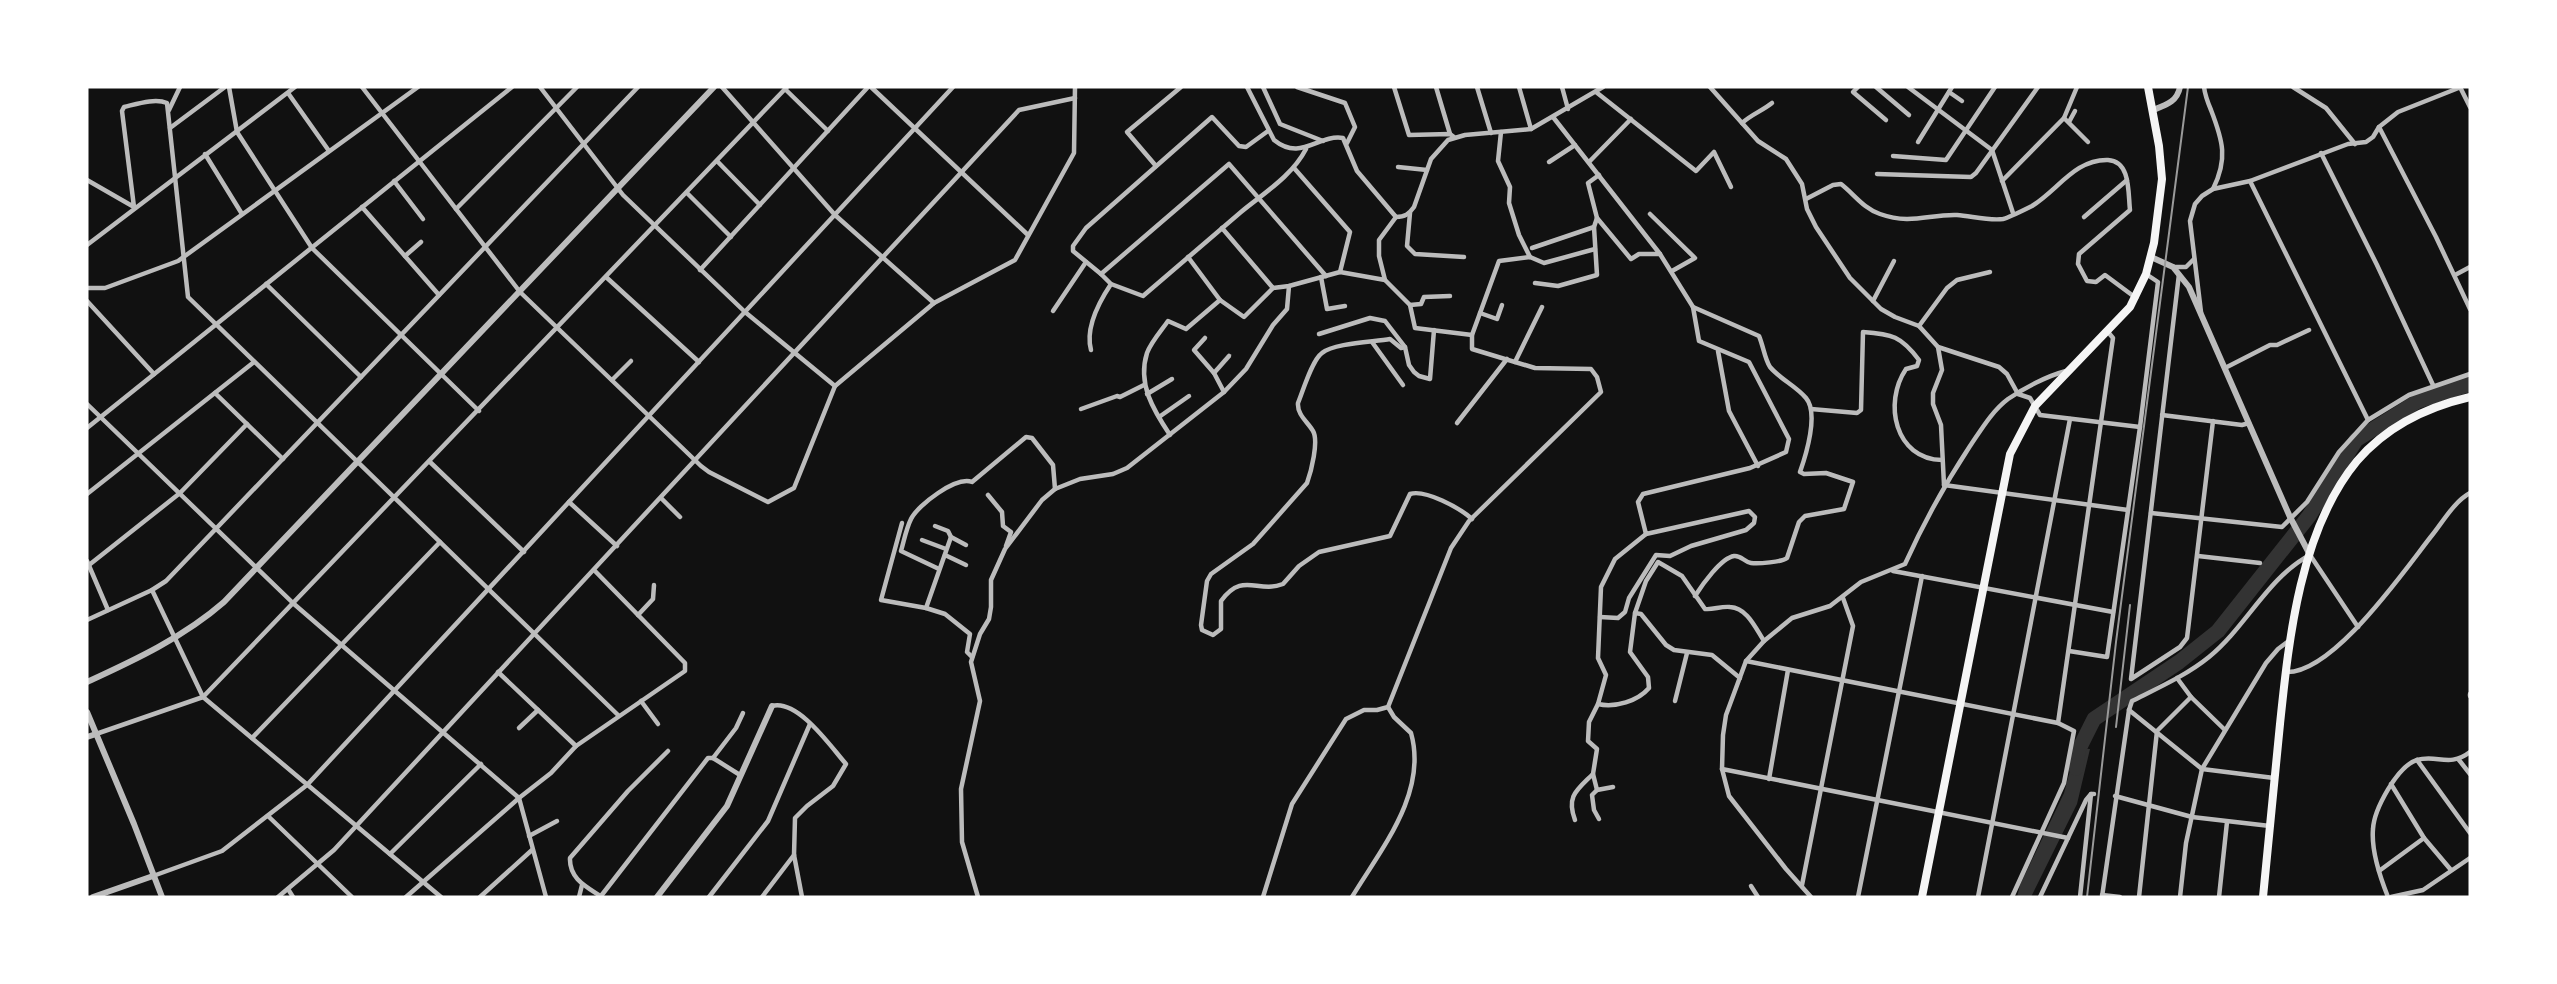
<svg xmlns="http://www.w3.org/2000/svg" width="2557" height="984" font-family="'Public Sans',sans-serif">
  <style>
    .water { fill: #333 }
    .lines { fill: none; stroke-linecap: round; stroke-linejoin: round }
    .river { stroke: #333; stroke-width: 15 }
    .minor { stroke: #bcbcbc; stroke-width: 4.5 }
    .tertiary { stroke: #bcbcbc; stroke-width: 6 }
    .primary { stroke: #f5f5f5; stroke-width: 8 }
    .rail { stroke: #9a9a9a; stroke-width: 2 }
  </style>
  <rect width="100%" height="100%" fill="#111"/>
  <!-- water -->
  <polygon class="water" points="2076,748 2090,749 2077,804 2031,897 2017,897 2020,885 2064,793"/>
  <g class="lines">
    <!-- river -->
    <polyline class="river" points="2076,768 2078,751 2094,719 2179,662 2218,631 2309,516 2356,440 2418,401 2470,384"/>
    <!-- minor -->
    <g class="minor">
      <polyline points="229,87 237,132 312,248 479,411"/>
      <polyline points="362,87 520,292 701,466 709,472 768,502 794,488 835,386 934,303 1015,260 1074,153 1075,87"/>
      <polyline points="540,87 623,195 745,312 835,386"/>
      <polyline points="722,87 835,215 934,303"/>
      <polyline points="871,87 1028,235"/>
      <path d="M1247 87 1274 140C1301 162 1318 134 1343 138L1357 171 1396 217C1405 217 1409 214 1414 207L1431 159 1448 140 1465 135 1531 129 1603 87"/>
      <polyline points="1263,87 1280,124 1323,141"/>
      <polyline points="1297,87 1345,103 1355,127 1347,143"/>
      <polyline points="1394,87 1409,135 1450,134 1454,137"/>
      <polyline points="1436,87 1450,134"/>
      <polyline points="1477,87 1491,133"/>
      <polyline points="1519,87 1531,129"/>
      <polyline points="1562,87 1568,109"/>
      <polyline points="1710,87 1758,141 1786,159 1802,184 1807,209 1816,227 1850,278 1881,309 1895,317 1919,326 1938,347 1942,370 1933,393 1933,404 1941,425 1944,485"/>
      <polyline points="1858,87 1853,92 1886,120"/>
      <polyline points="1876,87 1909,115"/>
      <polyline points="1908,87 1992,150 2013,213"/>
      <path d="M2204 87C2205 95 2208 103 2211 110 2223 141 2228 159 2213 189"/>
      <polyline points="2293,87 2326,108 2355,144"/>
      <polyline points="2460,87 2470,107"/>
      <polyline points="785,89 828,131"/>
      <polyline points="1596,92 1696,171 1714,152 1731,187"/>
      <polyline points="1949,92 1962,101"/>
      <polyline points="288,93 329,151"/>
      <polyline points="169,110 180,87"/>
      <path d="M1553 117 1660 254 1693 307 1759 336C1763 345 1765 360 1770 367 1780 379 1796 386 1806 398 1819 413 1806 455 1800 472L1804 474 1826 473 1853 482 1844 509 1805 516 1799 522 1787 558C1782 562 1758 564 1751 563 1744 562 1741 555 1734 556 1721 558 1702 585 1695 596"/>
      <polyline points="2064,118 2088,142"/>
      <polyline points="2069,122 2075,111"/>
      <path d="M1742 123C1752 114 1762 111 1772 103"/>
      <polyline points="2379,127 2436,237 2470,309"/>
      <polyline points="170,128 225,87"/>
      <polyline points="1501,132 1498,161 1510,187 1509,203 1519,235 1530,257"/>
      <polyline points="1918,142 1952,87"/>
      <path d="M1306 149C1292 176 1264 193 1241 212 1208 240 1176 268 1143 296L1111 284 1101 274 1229 164 1326 276"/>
      <polyline points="2321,153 2377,265 2433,385"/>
      <polyline points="205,154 242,214"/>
      <polyline points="1893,156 1946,160 1995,87"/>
      <polyline points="717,161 760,205"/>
      <polyline points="1549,162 1575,145"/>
      <polyline points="1589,162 1631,119"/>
      <polyline points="1156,166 1127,132 1181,87"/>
      <polyline points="1398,167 1427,170"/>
      <polyline points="1294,168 1350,232 1340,272"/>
      <polyline points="1877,174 1971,177 1976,173 2038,87"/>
      <path d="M87 180 134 207 122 111 124 107C137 104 155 98 167 103L188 297 618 715"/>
      <polyline points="394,181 423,219"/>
      <polyline points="2002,181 2064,118 2077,87"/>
      <polyline points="2250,181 2368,420"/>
      <polyline points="687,193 731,237"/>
      <path d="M1806 199 1833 185 1841 184C1855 195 1863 208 1880 214 1911 225 1929 214 1957 215 1971 216 1989 221 2003 219 2008 218 2026 209 2032 206 2058 190 2075 159 2108 160 2131 161 2128 194 2130 210L2079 254 2078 264 2087 281 2096 282 2105 275 2136 298"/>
      <polyline points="362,207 439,295"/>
      <polyline points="456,209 577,87"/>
      <polyline points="1410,213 1407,246 1415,254 1464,257"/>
      <polyline points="1650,214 1695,258 1672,271"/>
      <polyline points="1396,217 1379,240 1379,256 1385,280 1410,305 1415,328 1472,335"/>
      <polyline points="2084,217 2127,180"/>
      <polyline points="1597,218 1631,259 1639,254 1660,254"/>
      <polyline points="1222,228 1273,288 1289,286 1340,272 1385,280"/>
      <polyline points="87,245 295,87"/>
      <polyline points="1532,248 1594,227"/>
      <polyline points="405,256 421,242"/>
      <polyline points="1188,257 1220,300 1244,317 1273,288"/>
      <polyline points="2173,267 2186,267 2194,259"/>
      <polyline points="700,270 868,87"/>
      <polyline points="1101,274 1073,251 1073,246 1086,228 1212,117 1239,146 1246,147 1268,131"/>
      <polyline points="2179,274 2131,679 2180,647 2187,638 2213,421"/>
      <polyline points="2455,275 2470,267"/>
      <polyline points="606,277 699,362"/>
      <polyline points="1321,277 1327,309 1345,306"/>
      <polyline points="1535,283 1558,286 1597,275 1594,227 1597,218 1588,183 1599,175"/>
      <polyline points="266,284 361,377"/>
      <polyline points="87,288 105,288 178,261 418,87"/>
      <polyline points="87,301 154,374"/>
      <polyline points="1873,301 1894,261"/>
      <polyline points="1410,305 1421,304 1424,297 1450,296"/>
      <polyline points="1053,311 1086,262"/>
      <polyline points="2201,312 2190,221 2195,204 2202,196 2213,189 2250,181 2348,144 2366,142 2373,137 2379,127 2398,112 2461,87"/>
      <polyline points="1480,313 1497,319 1502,305"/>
      <polyline points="1919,326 1947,288 1957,280 1990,272"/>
      <polyline points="1319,334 1370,318 1385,321 1405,347 1409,365 1414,372 1419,376 1430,379 1434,330"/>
      <polyline points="1205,338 1194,350 1214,373 1224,392"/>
      <polyline points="1372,342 1403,385"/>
      <path d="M1405 347 1401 348 1390 339C1374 342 1334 343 1322 353 1312 360 1303 391 1298 403 1297 415 1308 422 1313 431 1319 441 1311 472 1307 483L1253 544 1211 574 1207 581 1201 625 1202 630 1213 635 1221 629V601C1243 571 1257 594 1283 584L1299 566 1319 552 1390 536 1410 494C1425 489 1460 508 1472 519"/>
      <polyline points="1938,347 1999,367 2007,374 2018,394 2030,398 2040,415 2140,427"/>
      <path d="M1091 350C1085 328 1099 302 1111 284"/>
      <polyline points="1718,351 1729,411 1758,466"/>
      <polyline points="1515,362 1542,307"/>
      <polyline points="2225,368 2270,345 2277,345 2309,330"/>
      <polyline points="1214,373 1229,356"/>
      <polyline points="612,380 631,361"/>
      <polyline points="215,393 283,459"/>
      <polyline points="1147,394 1172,379"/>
      <polyline points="87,404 294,604 519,798 546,897"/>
      <polyline points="1081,409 1117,396 1120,397 1144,385"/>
      <path d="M1811 409 1857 413 1861 410 1863 332C1892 334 1901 336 1919 360L1917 366 1906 369C1883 403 1895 459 1942 460"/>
      <polyline points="2162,415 2242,425 2249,423"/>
      <polyline points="1159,417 1189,396"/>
      <polyline points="1457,423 1507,359"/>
      <polyline points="87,428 512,87"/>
      <path d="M1170 435C1154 411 1137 384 1147 353 1151 342 1161 331 1168 321L1186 329 1220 300"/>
      <polyline points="430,462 524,552"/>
      <polyline points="1944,485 2128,510"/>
      <polyline points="87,494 254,362"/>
      <polyline points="988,495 1002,512 1003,526 1011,532 1006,546"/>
      <polyline points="661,498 680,517"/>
      <polyline points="569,502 617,546"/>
      <polyline points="2151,513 2282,527 2307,502 2339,452 2368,420 2409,395 2470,374"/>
      <polyline points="902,523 881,600 926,608 951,537"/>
      <polyline points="935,526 948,531 951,537 966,545"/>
      <polyline points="922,540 946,549"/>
      <polyline points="945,555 966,565"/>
      <polyline points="2198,556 2260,563"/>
      <polyline points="87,561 108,610"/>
      <polyline points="89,565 180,493 247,424"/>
      <path d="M939 569 901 551C904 541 906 529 911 519 918 505 956 476 972 482L1026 437 1032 438 1053 465 1055 489"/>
      <polyline points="1893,571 2113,612"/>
      <polyline points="152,590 203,697 441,897"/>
      <polyline points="926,608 945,614 970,634 967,652 972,657"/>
      <path d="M1635 613 1630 652 1648 677 1649 688C1638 701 1615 708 1598 704L1606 675 1598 658 1601 587 1615 559 1646 534"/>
      <polyline points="638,615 653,599 654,585"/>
      <polyline points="1600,617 1618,618 1625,612 1629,598 1656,555 1670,556 1691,546 1746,530 1754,523 1755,517 1749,511 1646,534 1638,502 1643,494 1750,468 1786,452 1789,439 1749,362 1699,341 1693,307"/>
      <polyline points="87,620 152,590 166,581 638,87"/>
      <polyline points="2069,651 2107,657 2140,427 2158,282 2146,274"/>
      <polyline points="1746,661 2058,723 2074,731 2064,783 2012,897"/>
      <polyline points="498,672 576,746"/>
      <path d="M2285 672C2333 675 2405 569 2433 534 2444 520 2455 501 2470 493"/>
      <path d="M1740 678 1712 655 1674 650 1666 645 1641 614 1635 613 1646 581 1658 562 1682 576 1705 609C1713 610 1721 606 1730 607 1747 608 1755 627 1764 641"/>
      <polyline points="2177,678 2191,697 2225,730"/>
      <polyline points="2470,694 2470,696"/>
      <polyline points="641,701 658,724"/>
      <polyline points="1675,701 1687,653"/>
      <polyline points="1598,704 1589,722 1588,741 1597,749 1593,774 1597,790 1613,787"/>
      <path d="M772 706C798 699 831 747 846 764L833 786 807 806 795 818 794 855 802 897"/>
      <polyline points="2129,710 2202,769 2274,778"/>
      <polyline points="2058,723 2113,338 2108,332"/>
      <polyline points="519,728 538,710"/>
      <polyline points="96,734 203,697 787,87"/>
      <polyline points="252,738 440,542"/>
      <polyline points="713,758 736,728 743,713"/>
      <polyline points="2417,760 2470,833"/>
      <polyline points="2459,760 2470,774"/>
      <polyline points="1722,769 2068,838"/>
      <polyline points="1769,779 1788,670"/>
      <polyline points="2391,784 2424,838 2451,870"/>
      <polyline points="1597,790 1592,795 1594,810 1599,819"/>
      <polyline points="2115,796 2192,817 2270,826"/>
      <polyline points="268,816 352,897"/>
      <path d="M1575 820C1566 796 1577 790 1593 774"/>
      <polyline points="529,836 557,821"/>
      <polyline points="390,854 481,764"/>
      <polyline points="2379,871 2424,838"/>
      <polyline points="153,876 222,851 307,785 953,87"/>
      <polyline points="1802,885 1853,626 1843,598"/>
      <polyline points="1751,886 1758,897"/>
      <polyline points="288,889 293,897"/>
      <polyline points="2102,895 2120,897"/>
      <polyline points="601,896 708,758 713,758 740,775"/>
      <polyline points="278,897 334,850 1019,110 1075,98"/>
      <polyline points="406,897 519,798 551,773 576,746 685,671 685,663 595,571"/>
      <polyline points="480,897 532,850"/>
      <polyline points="579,897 582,885"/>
      <path d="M602 897C587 887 569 879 570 858L628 791 668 751"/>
      <polyline points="709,897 768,821 810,724"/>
      <polyline points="762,897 794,855"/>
      <polyline points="978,897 962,842 961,789 980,701 971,662 980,634 989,619 991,607 991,580 1005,549 1042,500 1055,489 1080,479 1113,474 1127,468 1224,392 1246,369 1273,325 1287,309 1289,286"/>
      <polyline points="1263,897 1292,804 1346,719 1364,710 1377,710 1388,707 1451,548 1469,521 1601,392 1597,377 1591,369 1535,368 1472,349 1472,335 1499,261 1530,257 1544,263 1595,249"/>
      <path d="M1352 897C1381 849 1428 793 1411 733L1394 717 1388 707"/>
      <path d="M1811 897 1786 869 1729 796 1722 769 1723 735 1726 715 1746 661 1764 641 1792 618 1830 606 1861 582 1905 564C1924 522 1945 484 1970 446 1981 430 1992 411 2008 399 2024 388 2047 376 2066 371"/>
      <polyline points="1858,897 1922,576"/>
      <polyline points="1978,897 2070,419"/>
      <polyline points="2040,897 2086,800 2091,794 2094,794"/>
      <polyline points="2080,897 2091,794"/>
      <path d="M2102 897 2129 710 2132 701C2158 688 2187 675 2209 657 2246 627 2268 577 2310 555L2358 627"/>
      <polyline points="2139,897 2157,731 2191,697"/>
      <polyline points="2180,897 2186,843 2202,769 2266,663 2278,649 2290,640"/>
      <polyline points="2219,897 2227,822"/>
      <path d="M2388 897C2380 877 2371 851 2373 829 2374 810 2397 766 2417 760 2437 754 2449 768 2470 752"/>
      <polyline points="2391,897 2423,890 2470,858"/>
    </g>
    <!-- tertiary -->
    <g class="tertiary">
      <path d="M2153 110C2166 105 2177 102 2180 87"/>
      <polyline points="2151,257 2173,267 2189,287 2290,517 2310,555"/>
      <path d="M87 682C135 660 184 637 224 602L714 87"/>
      <polyline points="87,712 134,824 162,897"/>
      <polyline points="87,737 96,734"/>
      <polyline points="93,897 153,876"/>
      <polyline points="657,897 727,806 772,706"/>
    </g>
    <!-- primary -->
    <g class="primary">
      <polyline points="1922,897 2010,454 2035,406 2130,307 2146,274 2154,243 2162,179 2159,146 2148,87"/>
      <path d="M2263 897C2269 839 2274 782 2280 724 2289 638 2300 530 2357 461 2386 427 2427 407 2470 397"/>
    </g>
    <!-- rail -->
    <g class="rail">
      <polyline points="2116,727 2130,605"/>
      <polyline points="2087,897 2116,642 2188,87"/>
    </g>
  </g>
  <!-- border -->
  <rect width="2557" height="984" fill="none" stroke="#ffffff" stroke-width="177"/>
</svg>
